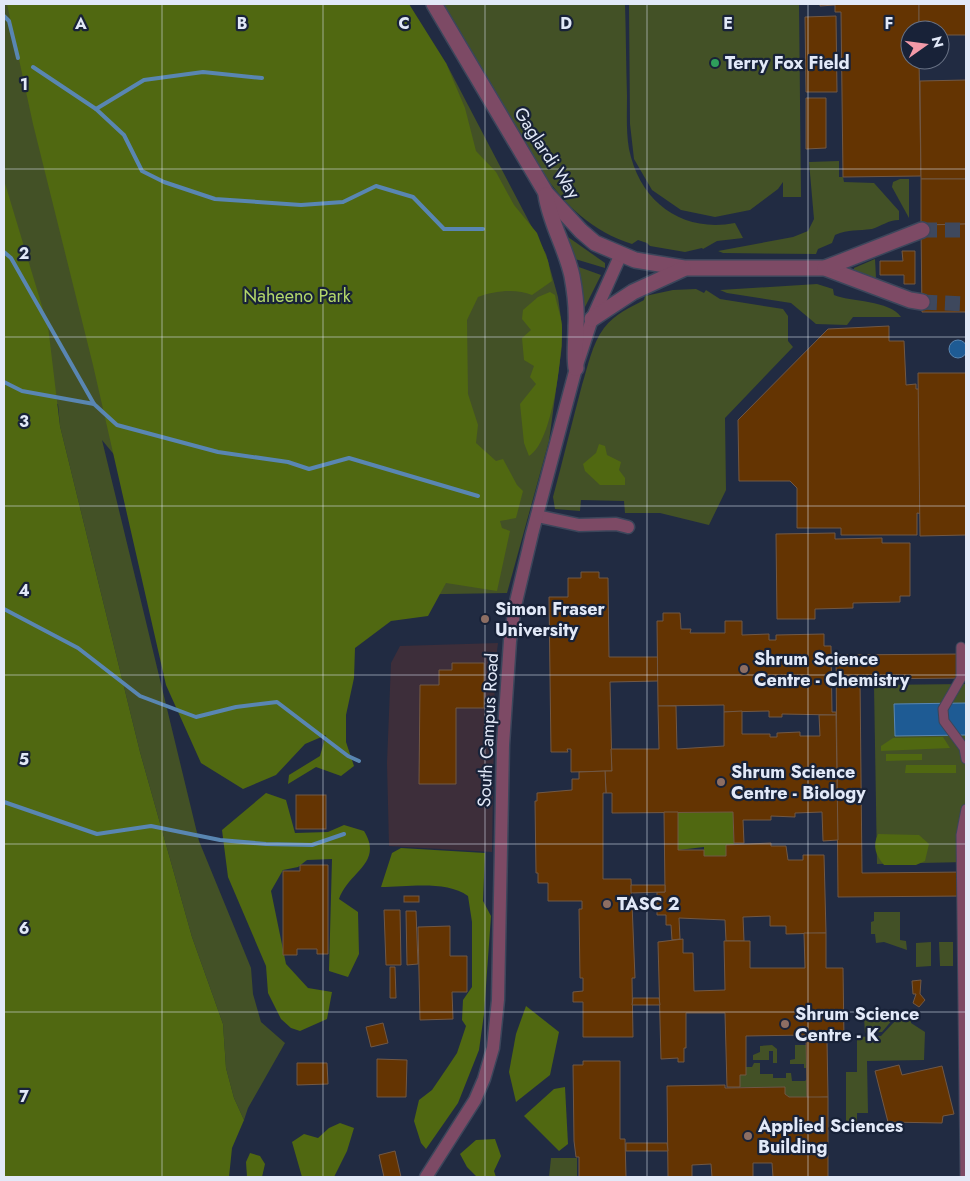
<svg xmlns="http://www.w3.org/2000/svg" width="970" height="1181" font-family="Jost,sans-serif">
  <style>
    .industrial { fill: #3d2e3a }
    .green { fill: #435126 }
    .forest { fill: #506811 }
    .water { fill: #1e5b94; stroke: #5986b2 }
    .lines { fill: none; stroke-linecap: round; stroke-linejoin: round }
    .stream { stroke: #5986b2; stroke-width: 4 }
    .building { fill: #643402; stroke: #715845 }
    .tertiary-tunnel { stroke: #3e485d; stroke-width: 15; stroke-dasharray: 15 8; stroke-linecap: butt }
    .pedestrian-casing { stroke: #3c465b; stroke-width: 11 }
    .minor-casing { stroke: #3c465b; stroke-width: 15 }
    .tertiary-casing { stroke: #3c465b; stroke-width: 18 }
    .pedestrian { stroke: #7d4a65; stroke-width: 9 }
    .minor { stroke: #7d4a65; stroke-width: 12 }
    .tertiary { stroke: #7d4a65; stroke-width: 15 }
    .grid { fill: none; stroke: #e2e9f8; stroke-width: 1; stroke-opacity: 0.55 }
    .leisure-dot { fill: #2e9e5b; stroke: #182238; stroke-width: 2 }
    .education-dot { fill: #8d6e63; stroke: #182238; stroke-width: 2 }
    .labels { text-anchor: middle; stroke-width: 4.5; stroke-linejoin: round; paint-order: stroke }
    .poi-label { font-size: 18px; font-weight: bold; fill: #e2e9f8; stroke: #182238; text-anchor: start }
    .street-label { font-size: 18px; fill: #e2e9f8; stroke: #182238 }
    .park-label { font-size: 18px; fill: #b3d76b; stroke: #182238 }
    .grid-label { font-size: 16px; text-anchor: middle; font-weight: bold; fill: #e2e9f8; stroke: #182238; stroke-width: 4.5; stroke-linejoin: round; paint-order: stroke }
  </style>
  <rect width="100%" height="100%" fill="#212b42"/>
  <!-- industrial -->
  <polygon class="industrial" points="498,643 495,666 492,852 389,846 387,763 391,663 400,646"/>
  <!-- green -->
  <g class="green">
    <polygon points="4,4 35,4 446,63 546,254 558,297 562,326 562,346 549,441 507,593 263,597 116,457 102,440 199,841 251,968 253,994 261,1022 285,1043 248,1108 244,1120 234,1098 226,1068 223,1024 192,937 140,752 60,426 58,404 4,400"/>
    <path d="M444 4H625C626 34 626 65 627 96 627 113 626 132 629 149 640 203 683 233 735 223L743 238 717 241 703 249 702 248 685 252 650 246 647 243 638 240 632 244C593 232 564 205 542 171Z"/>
    <polygon points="629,4 799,4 801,197 783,197 783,182 778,189 750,210 715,217 681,210 652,190 634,159 630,124"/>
    <path d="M839 161V177H843L844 182 874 183 899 211V220C888 220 882 226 872 229 858 231 849 229 835 235L832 243 818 249 816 254 723 253 718 251 793 237 808 231 814 219 809 162Z"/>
    <polygon points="900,179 909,179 909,218 892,187 893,182"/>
    <polygon points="568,237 605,263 605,268 575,259"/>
    <polygon points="875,259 876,278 854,270 854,268"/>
    <polygon points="576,266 601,275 583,311"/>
    <path d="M817 284 833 289 834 295C850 302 890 300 901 317H853L847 325 816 324 791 303 727 293 720 290Z"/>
    <path d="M696 289 704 293 706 290 720 299 783 309 788 316V341L793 347 725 418 726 490 709 525 660 513H625L624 501 581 500 580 511 555 509 553 497C563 460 572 422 582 385 588 366 592 344 604 328 616 313 629 308 644 300L645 296 673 290Z"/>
    <polygon points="966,684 966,862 877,864 874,685"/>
    <polygon points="874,912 900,912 900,940 906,941 907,950 884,942 876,943 875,934 871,934 871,922 874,921"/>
    <polygon points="931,942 931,966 916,967 916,943"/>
    <polygon points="939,942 953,942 953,966 940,966"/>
    <polygon points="868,1012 888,1012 894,1018 882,1032 865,1033 864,1018 868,1017"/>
    <polygon points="911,1019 911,1023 925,1032 924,1060 867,1061 868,1113 857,1113 857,1128 846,1128 846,1072 857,1072 857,1037 881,1036 895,1021"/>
    <polygon points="772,1045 777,1049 777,1063 773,1063 773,1051 769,1051 769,1060 753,1060 753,1055 760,1052 760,1046"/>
    <polygon points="795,1045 806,1045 806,1068 804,1068 804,1064 790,1064 790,1060 795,1059"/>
    <polygon points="754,1063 760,1063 760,1074 773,1074 773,1078 786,1078 786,1073 791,1073 792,1081 805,1081 807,1079 807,1098 789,1097 785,1094 785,1087 740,1087 740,1075 746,1075 746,1067 752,1067"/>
    <polygon points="551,1158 577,1158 577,1177 549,1177"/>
  </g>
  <!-- forest -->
  <g class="forest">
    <path d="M7 4H409L446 63 465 108 476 151 496 172 514 205 537 233 548 261 552 281 532 295C516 288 493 291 478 297L467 320 468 394 478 425 476 443 496 461 503 459 517 485 523 491 516 518 500 521 502 528 510 531 497 591 446 583 428 616 391 621 355 648 354 678 346 715V742L354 766 341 776 316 767 288 784 289 775 320 756 326 735 305 744 276 775 243 789 201 763 166 685 93 365 33 124Z"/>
    <polygon points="4,180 48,326 60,426 140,752 192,937 223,1024 226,1068 234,1098 244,1120 232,1148 229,1177 4,1177"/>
    <path d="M550 292 555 295C557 306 562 318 562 329 562 356 553 442 529 456L524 443 520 404 536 384 530 377 534 366 524 360 522 338 531 330 522 319 523 310 538 297Z"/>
    <polygon points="599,444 605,446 607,455 621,462 619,470 625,478 625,485 600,485 585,471 583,464 596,453"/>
    <polygon points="943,737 950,748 881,751 881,746 893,738"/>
    <polygon points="886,754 922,754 922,760 886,761"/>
    <polygon points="906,765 956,765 956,773 905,773"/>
    <path d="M266 793 286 800 295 833 328 832 344 825 364 831C384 863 348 872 339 899L358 912 359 954 348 977 329 971 332 859 307 860 298 867 283 870 271 891 286 964 308 988 332 992 327 1019 300 1031 291 1028 281 1019 268 993 266 966 228 877 222 830Z"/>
    <polygon points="678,812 733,812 734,845 726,845 726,856 704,856 704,847 678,850"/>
    <path d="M878 834 919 835 929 844 925 861 916 865H884C876 856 872 846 878 834Z"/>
    <path d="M401 848 485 853 483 901 491 916 484 1014 479 1050 458 1103 426 1149 421 1143 414 1121 419 1100 432 1090 447 1068 457 1053 466 1026 462 1020 463 1000 472 987V922L468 896C446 880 407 887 381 887L392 853Z"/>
    <polygon points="526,1006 559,1032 550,1075 516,1102 509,1072 516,1034"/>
    <polygon points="565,1087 568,1144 559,1151 524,1116 554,1089"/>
    <polygon points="340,1123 354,1128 347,1151 334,1177 302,1177 292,1142 304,1134 318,1138 329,1128"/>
    <polygon points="495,1139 501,1156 494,1171 496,1177 477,1177 467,1167 460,1154 476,1140"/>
    <polygon points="250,1153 260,1156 265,1164 262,1177 247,1177 246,1162"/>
  </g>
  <!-- water -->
  <g class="water">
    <circle cx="958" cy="349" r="9"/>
    <polygon points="966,703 966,735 895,736 894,704"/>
  </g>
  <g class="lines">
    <!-- stream -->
    <g class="stream">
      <polyline points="4,16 9,21 18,58"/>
      <polyline points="33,67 96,109 124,135 142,171 164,182 215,199 301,205 343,202 376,186 413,197 444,229 483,229"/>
      <polyline points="96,109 144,80 203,72 262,78"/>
      <polyline points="4,252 11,258 94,404 117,425 218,452 288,462 309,469 349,458 478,496"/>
      <polyline points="4,382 22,391 94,404"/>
      <polyline points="4,609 78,648 140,696 196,717 236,707 277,702 348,756 359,761"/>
      <polyline points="4,802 97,834 151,826 220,840 266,844 312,845 344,834"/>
    </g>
  </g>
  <!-- building -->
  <g class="building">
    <polygon points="820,4 919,4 919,30 910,30 910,60 919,60 921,176 843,177 841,12 835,12 835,5 820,6"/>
    <polygon points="919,4 966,4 966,35 940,35 940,30 919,30"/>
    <polygon points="836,16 837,92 806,92 805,17"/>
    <polygon points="966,80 966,179 921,179 920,81"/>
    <polygon points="806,98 826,98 826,148 806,149"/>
    <polygon points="921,179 966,179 966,224 921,225"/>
    <polygon points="966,224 966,312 922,312 921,225"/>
    <polygon points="902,251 915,251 915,284 904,284 904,275 880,275 880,261 903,261"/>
    <polygon points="889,326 889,341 904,341 906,385 916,384 916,389 923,389 924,514 917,513 917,535 841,535 841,528 797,528 797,488 790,481 739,481 738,420 828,329"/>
    <polygon points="918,373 966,373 966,535 920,536"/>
    <polygon points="835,533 835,539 882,538 882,543 910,543 910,596 900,596 900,602 853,603 853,608 815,609 815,619 777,619 776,534"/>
    <polygon points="581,572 599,572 599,578 608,578 609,657 658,657 658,681 610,682 612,771 571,772 571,749 567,749 568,752 551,752 549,597 568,597 568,578 581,578"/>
    <polygon points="663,613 680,613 681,629 691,629 690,633 725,633 725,621 742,621 742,635 769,634 769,640 776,640 776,635 824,634 824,646 831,646 832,712 836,712 836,715 782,714 782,717 769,717 769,711 724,712 724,705 658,706 657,621 663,621"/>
    <polygon points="966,654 966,678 860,679 862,873 966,872 966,896 838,897 836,655"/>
    <polygon points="452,663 484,663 484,708 456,708 456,784 419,784 420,685 439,685 439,670 452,670"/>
    <polygon points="658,706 676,706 677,749 724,746 724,712 742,711 742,734 770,734 770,737 777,737 777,733 800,732 800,736 820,736 819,715 836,715 838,840 823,841 822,812 795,813 795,817 771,816 771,820 743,820 744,843 734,843 733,812 612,813 612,793 606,793 605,771 612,771 611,749 659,749"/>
    <polygon points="605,771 606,793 603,793 603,879 631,879 635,978 632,978 633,1037 583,1037 583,1002 573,1002 573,992 583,991 583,978 580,978 579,909 582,909 582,901 548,901 548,883 538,883 538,873 536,873 535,801 537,801 537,793 572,790 572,779 579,779 579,772"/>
    <rect x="296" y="795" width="30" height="34"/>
    <polygon points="664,812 678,812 678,850 704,850 704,856 726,856 726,845 771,843 771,846 786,846 788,860 803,860 803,855 824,855 826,933 786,934 786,926 770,926 770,916 743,917 744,941 726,941 725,920 679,918 680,939 672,940 671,925 666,925 666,915 657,915 657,892 665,892"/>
    <polygon points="300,865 328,865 328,954 317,954 317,949 297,949 297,955 283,955 283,871 300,871"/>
    <polygon points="631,885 665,885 665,892 631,893"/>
    <rect x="404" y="896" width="15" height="6"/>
    <polygon points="384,910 400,910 401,965 386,965"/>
    <polygon points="406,911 416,911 418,964 407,965"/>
    <polygon points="450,926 450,956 467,956 467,992 452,992 453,1019 420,1020 418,927"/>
    <polygon points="804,933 826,933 826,968 843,968 844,1040 827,1040 828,1097 807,1098 806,1035 746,1036 746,1075 740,1075 740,1087 727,1087 725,1013 686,1013 686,1048 684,1048 684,1062 678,1062 678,1058 661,1059 658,942 683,939 683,953 693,953 694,991 725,990 724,941 750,941 750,968 805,968"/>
    <polygon points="390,967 395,967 396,998 390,998"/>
    <polygon points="921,980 920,994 925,1000 919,1007 913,1003 916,994 913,994 912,981"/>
    <polygon points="633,998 659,998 660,1005 632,1005"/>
    <polygon points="383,1023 388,1043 371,1047 366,1027"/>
    <polygon points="377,1059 407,1060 406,1097 377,1097"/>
    <polygon points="583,1061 620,1061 620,1139 625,1139 626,1177 579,1177 579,1157 576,1157 574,1141 573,1065 583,1065"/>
    <polygon points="297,1063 327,1063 328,1084 297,1085"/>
    <polygon points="899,1065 902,1075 942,1066 954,1114 943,1116 942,1123 888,1122 875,1071"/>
    <polygon points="725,1085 725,1088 785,1087 785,1094 789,1097 828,1097 828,1177 773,1177 772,1163 753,1163 753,1177 712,1177 711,1164 692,1165 692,1177 668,1177 667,1086"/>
    <polygon points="626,1143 667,1143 668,1151 626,1151"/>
    <polygon points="395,1151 401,1177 384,1177 379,1155"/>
  </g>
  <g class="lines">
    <!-- tertiary-tunnel -->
    <g class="tertiary-tunnel">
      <polyline points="922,230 966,230"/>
      <polyline points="922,302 966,304"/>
    </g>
    <!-- pedestrian casing -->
    <g class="pedestrian-casing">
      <g id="pedestrian">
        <polyline points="961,647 961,678 943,709 944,721 964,748 966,759"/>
        <polyline points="965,1177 961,835 966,809"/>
      </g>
    </g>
    <!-- minor casing -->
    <g class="minor-casing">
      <g id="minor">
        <polyline points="537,516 579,525 616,524 628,527"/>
        <polyline points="426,1177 475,1100 484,1079 493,1048 498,1000 503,745 510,641 515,606 532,534 576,368 592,319 621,254"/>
      </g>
    </g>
    <!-- tertiary casing -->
    <g class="tertiary-casing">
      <g id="tertiary">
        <polyline points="434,4 546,193 581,231 595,243 635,260 684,268 825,268 910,300 922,302"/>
        <path d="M546 195C550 223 566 248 572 276 575 292 577 309 576 326 576 341 574 354 576 368"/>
        <polyline points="825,268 922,230"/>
        <polyline points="592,319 633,292 683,269"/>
      </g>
    </g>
    <!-- pedestrian -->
    <use href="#pedestrian" class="pedestrian"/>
    <!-- minor -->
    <use href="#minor" class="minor"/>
    <!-- tertiary -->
    <use href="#tertiary" class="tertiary"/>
  </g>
  <!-- grid -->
  <path class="grid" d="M162 4V1177M323 4V1177M485 4V1177M647 4V1177M808 4V1177M4 169H966M4 337H966M4 506H966M4 675H966M4 844H966M4 1012H966"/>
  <!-- markers -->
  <circle class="leisure-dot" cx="715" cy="63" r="5"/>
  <g class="education-dot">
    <circle cx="485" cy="619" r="5"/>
    <circle cx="744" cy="669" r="5"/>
    <circle cx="721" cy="782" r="5"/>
    <circle cx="607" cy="904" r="5"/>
    <circle cx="785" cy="1024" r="5"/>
    <circle cx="748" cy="1136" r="5"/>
  </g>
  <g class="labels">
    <!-- poi labels -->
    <g class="poi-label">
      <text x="725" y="69">Terry Fox Field</text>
      <text x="495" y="615">Simon Fraser<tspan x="495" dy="21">University</tspan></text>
      <text x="754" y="665">Shrum Science<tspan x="754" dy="21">Centre - Chemistry</tspan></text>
      <text x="731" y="778">Shrum Science<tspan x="731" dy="21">Centre - Biology</tspan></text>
      <text x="617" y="910">TASC 2</text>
      <text x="795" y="1020">Shrum Science<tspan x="795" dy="21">Centre - K</tspan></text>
      <text x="758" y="1132">Applied Sciences<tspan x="758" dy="21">Building</tspan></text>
    </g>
    <!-- street labels -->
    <g class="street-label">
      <text transform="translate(547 153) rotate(57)" y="6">Gaglardi Way</text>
      <text transform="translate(488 730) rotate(-87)" y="6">South Campus Road</text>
    </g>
    <!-- park labels -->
    <g class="park-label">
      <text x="297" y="302">Naheeno Park</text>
    </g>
  </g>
  <g class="grid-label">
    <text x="81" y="29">A</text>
    <text x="242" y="29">B</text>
    <text x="404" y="29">C</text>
    <text x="566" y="29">D</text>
    <text x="728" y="29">E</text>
    <text x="889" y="29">F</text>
    <text x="24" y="90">1</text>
    <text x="24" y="259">2</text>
    <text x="24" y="427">3</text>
    <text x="24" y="596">4</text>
    <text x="24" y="765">5</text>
    <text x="24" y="934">6</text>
    <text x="24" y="1102">7</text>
  </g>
  <!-- border -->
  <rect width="970" height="1181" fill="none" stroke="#e2e9f8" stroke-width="10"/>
  <!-- north arrow -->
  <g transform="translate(925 45) rotate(76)"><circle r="24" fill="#182238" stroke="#697285"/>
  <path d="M0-4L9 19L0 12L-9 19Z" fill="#f39aa8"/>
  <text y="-8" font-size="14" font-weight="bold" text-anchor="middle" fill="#e2e9f8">N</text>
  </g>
</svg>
